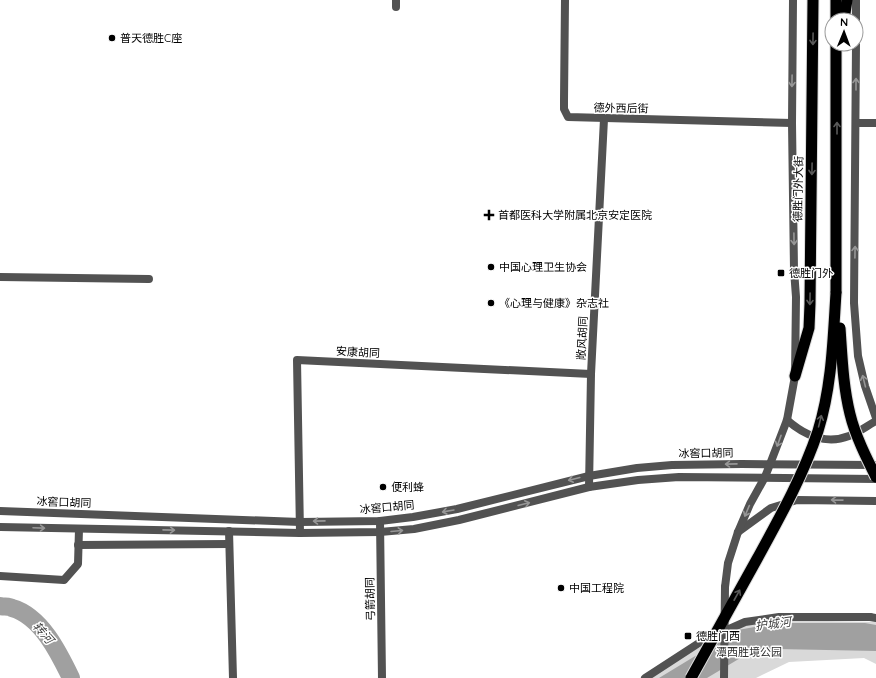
<svg xmlns="http://www.w3.org/2000/svg" width="876" height="678" font-family="Quicksand,'Noto Sans SC',sans-serif">
  <style>
    .green { fill: #d9d9d9 }
    .water { fill: #a0a0a0 }
    .lines { fill: none; stroke-linecap: round; stroke-linejoin: round }
    .river { stroke: #a0a0a0; stroke-width: 18 }
    .trunk-casing { stroke: #dbdbdb; stroke-width: 13 }
    .minor { stroke: #525252; stroke-width: 8 }
    .tertiary { stroke: #525252; stroke-width: 8 }
    .trunk { stroke: #000; stroke-width: 11 }
    .trunk-bridge-casing { stroke: #dbdbdb; stroke-width: 13; stroke-linecap: butt }
    .tertiary-bridge { stroke: #525252; stroke-width: 8 }
    .trunk-bridge { stroke: #000; stroke-width: 11 }
    .oneway { stroke: #595959 }
    .oneway2 { stroke: #979797 }
    .poi-dot { fill: #000; stroke: #fff; stroke-width: 1.5 }
    .labels { text-anchor: middle; stroke-width: 3; stroke-linejoin: round; paint-order: stroke }
    .poi-label { font-size: 11px; fill: #000; stroke: #fff; text-anchor: start }
    .street-label { font-size: 11px; fill: #000; stroke: #fff }
    .park-label { font-size: 11px; fill: #303030; stroke: #fff }
    .water-label { font-size: 12px; font-style: italic; fill: #414141; stroke: #fff }
  </style>
  <rect width="100%" height="100%" fill="#fff"/>
  <!-- green -->
  <polygon class="green" points="777,620 876,622 876,664 864,658 789,662 756,678 650,678 687,654 733,630 743,626"/>
  <!-- water -->
  <polygon class="water" points="776,623 865,623 876,625 876,651 777,649 747,654 707,678 659,678 738,630"/>
  <g class="lines">
    <!-- river -->
    <path class="river" d="M0 606C4 607 9 606 12 608 41 616 59 653 71 678"/>
    <!-- trunk casing -->
    <g class="trunk-casing">
      <g id="trunk">
        <polyline points="836,0 836,20"/>
        <polyline points="844,20 847,0"/>
        <polyline points="836,293 836,44"/>
        <polyline points="795,376 809,328 810,304 813,0"/>
      </g>
    </g>
    <!-- minor -->
    <g class="minor">
      <polyline points="396,0 396,7"/>
      <polyline points="565,0 564,100 564,109 568,117 792,123"/>
      <polyline points="0,277 149,279"/>
      <polyline points="589,487 591,374 604,119"/>
      <polyline points="380,521 382,678"/>
      <polyline points="229,531 233,678"/>
      <polyline points="300,533 297,360 591,374"/>
      <polyline points="78,545 229,544"/>
      <polyline points="0,576 64,580 78,564 79,529"/>
      <polyline points="645,678 702,641 745,622 779,617 870,617"/>
    </g>
    <!-- tertiary -->
    <g class="tertiary">
      <polyline points="856,0 856,20"/>
      <polyline points="856,44 854,303 858,356 865,386 876,418"/>
      <polyline points="856,123 876,123"/>
      <path d="M787 420C804 435 826 445 849 436 858 433 867 426 876 421"/>
      <polyline points="0,511 300,522 380,521 413,517 457,509 589,476 637,468 672,465 742,464 875,465"/>
      <polyline points="0,527 300,533 380,532 414,529 459,520 589,487 638,480 679,477 876,479"/>
      <polyline points="738,532 771,508 797,500 876,501"/>
      <polyline points="725,587 728,563 738,532 750,504 765,477 787,420 795,376 796,297 794,270 792,123 793,0"/>
      <polyline points="870,617 876,618"/>
    </g>
    <!-- trunk -->
    <use href="#trunk" class="trunk"/>
    <!-- trunk-bridge casing -->
    <g class="trunk-bridge-casing">
      <g id="trunk-bridge">
        <path d="M840 328C842 356 843 386 850 414 855 435 866 457 876 477"/>
        <path d="M691 678C713 638 735 599 757 559 780 517 803 476 818 431 832 386 833 339 836 293"/>
      </g>
    </g>
    <!-- tertiary-bridge -->
    <polyline class="tertiary-bridge" points="724,678 725,587"/>
    <!-- trunk-bridge -->
    <use href="#trunk-bridge" class="trunk-bridge"/>
  </g>
  <!-- one-way arrows -->
  <defs><path id="oneway-shaft" d="M-6 0H5M1.5-3L5.5 0L1.5 3" fill="none" stroke-width="1.6" stroke-linecap="round" stroke-linejoin="round"/></defs>
  <g class="oneway">
    <use href="#oneway-shaft" transform="translate(813 39) rotate(91)"/>
    <use href="#oneway-shaft" transform="translate(837 128) rotate(-90)"/>
    <use href="#oneway-shaft" transform="translate(812 169) rotate(91)"/>
    <use href="#oneway-shaft" transform="translate(810 299) rotate(91)"/>
    <use href="#oneway-shaft" transform="translate(820 421) rotate(-76)"/>
    <use href="#oneway-shaft" transform="translate(737 595) rotate(-61)"/>
  </g>
  <g class="oneway2">
    <use href="#oneway-shaft" transform="translate(792 81) rotate(91)"/>
    <use href="#oneway-shaft" transform="translate(856 84) rotate(-90)"/>
    <use href="#oneway-shaft" transform="translate(794 239) rotate(89)"/>
    <use href="#oneway-shaft" transform="translate(855 252) rotate(-89)"/>
    <use href="#oneway-shaft" transform="translate(864 381) rotate(-104)"/>
    <use href="#oneway-shaft" transform="translate(779 441) rotate(110)"/>
    <use href="#oneway-shaft" transform="translate(731 464) rotate(179)"/>
    <use href="#oneway-shaft" transform="translate(574 479) rotate(166)"/>
    <use href="#oneway-shaft" transform="translate(837 500) rotate(-179)"/>
    <use href="#oneway-shaft" transform="translate(524 504) rotate(-14)"/>
    <use href="#oneway-shaft" transform="translate(448 511) rotate(170)"/>
    <use href="#oneway-shaft" transform="translate(747 511) rotate(113)"/>
    <use href="#oneway-shaft" transform="translate(319 521) rotate(179)"/>
    <use href="#oneway-shaft" transform="translate(39 528) rotate(2)"/>
    <use href="#oneway-shaft" transform="translate(169 530) rotate(1)"/>
    <use href="#oneway-shaft" transform="translate(397 531) rotate(-5)"/>
  </g>
  <!-- markers -->
  <g class="poi-dot">
    <circle cx="112" cy="38" r="4"/>
    <path d="M487 209h4v4h4v4h-4v4h-4v-4h-4v-4h4z"/>
    <circle cx="491" cy="267" r="4"/>
    <rect x="777" y="269" width="8" height="8" rx="2"/>
    <circle cx="491" cy="303" r="4"/>
    <circle cx="383" cy="487" r="4"/>
    <circle cx="561" cy="588" r="4"/>
    <rect x="684" y="632" width="8" height="8" rx="2"/>
  </g>
  <g class="labels">
    <!-- poi labels -->
    <g class="poi-label">
      <text x="120" y="42">普天德胜C座</text>
      <text x="498" y="219">首都医科大学附属北京安定医院</text>
      <text x="499" y="271">中国心理卫生协会</text>
      <text x="789" y="277">德胜门外</text>
      <text x="499" y="307">《心理与健康》杂志社</text>
      <text x="391" y="491">便利蜂</text>
      <text x="569" y="592">中国工程院</text>
      <text x="696" y="640">德胜门西</text>
    </g>
    <!-- street labels -->
    <g class="street-label">
      <text transform="translate(621 108) rotate(1)" y="4">德外西后街</text>
      <text transform="translate(798 189) rotate(-89)" y="4">德胜门外大街</text>
      <text transform="translate(582 338) rotate(-87)" y="4">敞风胡同</text>
      <text transform="translate(358 352) rotate(3)" y="4">安康胡同</text>
      <text transform="translate(706 453) rotate(-1)" y="4">冰窖口胡同</text>
      <text transform="translate(64 502) rotate(2)" y="4">冰窖口胡同</text>
      <text transform="translate(387 507) rotate(-5)" y="4">冰窖口胡同</text>
      <text transform="translate(370 599) rotate(-91)" y="4">弓箭胡同</text>
    </g>
    <!-- park labels -->
    <g class="park-label">
      <text x="749" y="656">潭西胜境公园</text>
    </g>
    <!-- water labels -->
    <g class="water-label">
      <text transform="translate(773 624) rotate(-7)" y="4">护城河</text>
      <text transform="translate(43 633) rotate(49)" y="4">转河</text>
    </g>
  </g>
  <!-- north arrow -->
  <g transform="translate(844 32) rotate(1)"><circle r="19" fill="#ffffff" stroke="#999999"/>
  <path d="M0-3L7 15L0 10L-7 15Z" fill="#000000"/>
  <text y="-6" font-size="11" font-weight="bold" text-anchor="middle" fill="#000000">N</text>
  </g>
</svg>
